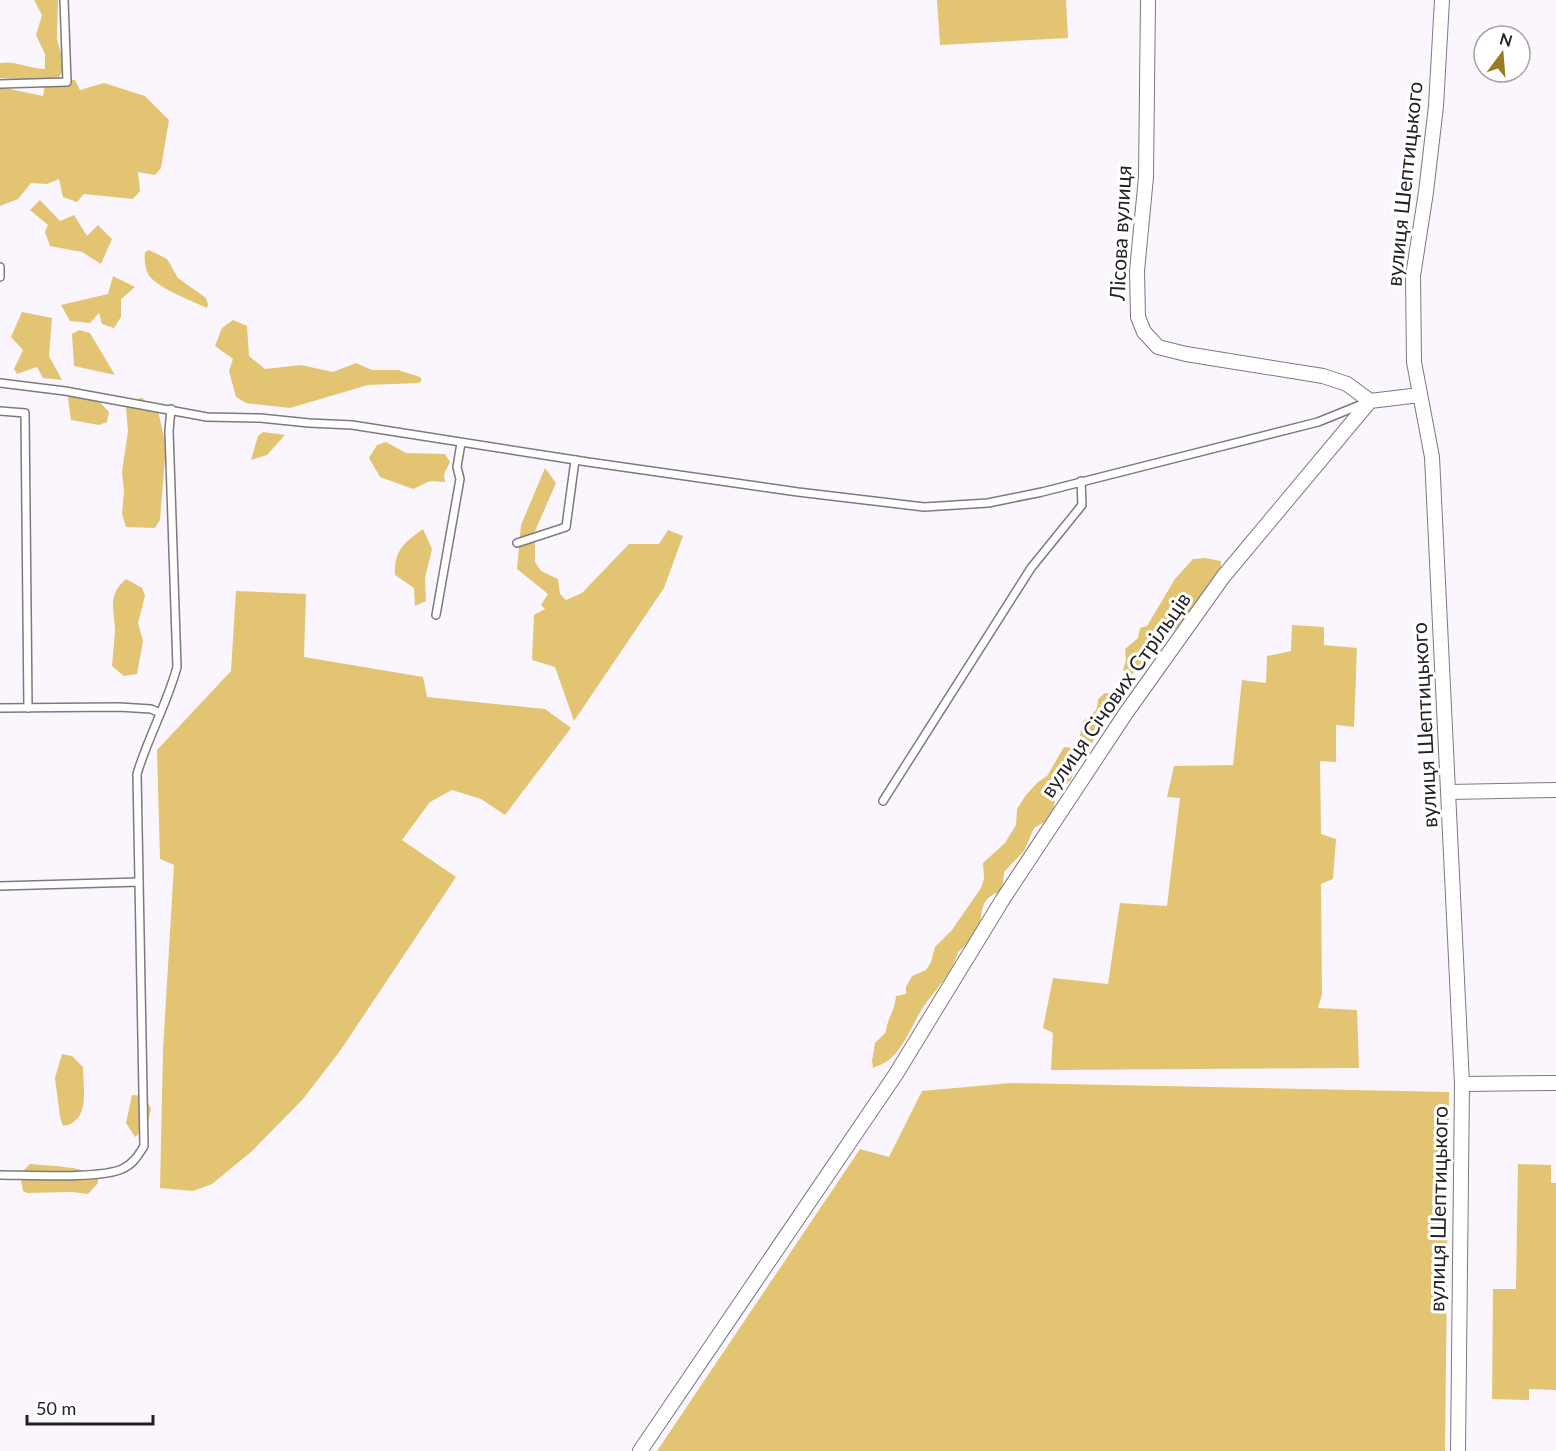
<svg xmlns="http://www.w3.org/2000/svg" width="1556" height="1451" font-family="Lato,sans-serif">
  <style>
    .green { fill: #e3c473 }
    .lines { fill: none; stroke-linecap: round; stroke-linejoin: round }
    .service-casing { stroke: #7d797f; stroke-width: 10 }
    .minor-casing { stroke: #7d797f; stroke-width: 16 }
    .service { stroke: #fff; stroke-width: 7 }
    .minor { stroke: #fff; stroke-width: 14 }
    .labels { text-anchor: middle; stroke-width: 6; stroke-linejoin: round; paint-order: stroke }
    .street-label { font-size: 21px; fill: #232123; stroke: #fff }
  </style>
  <rect width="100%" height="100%" fill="#fbf6fd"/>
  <!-- green -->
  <g class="green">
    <path d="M34 0H58L57 39 65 68 59 77 38 80 0 78V63C14 60 30 69 45 69V54L36 35 42 15Z"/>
    <polygon points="937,0 1066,0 1068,38 940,45"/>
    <polygon points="65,79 75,80 80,90 104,83 145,96 169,120 161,168 155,175 138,172 140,191 133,199 84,194 77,202 63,197 59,179 47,184 31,183 18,199 0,206 0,87 43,96 45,85"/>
    <polygon points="40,200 60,221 74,215 87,236 98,225 112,239 101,264 82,252 50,246 45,232 48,225 30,210"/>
    <path d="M149 250 167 259 178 278 206 298 208 304 207 308C190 300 165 291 152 279 145 272 144 260 145 252Z"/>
    <polygon points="113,276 135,287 121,299 121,317 114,328 102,324 99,313 90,323 70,321 61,305 108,294"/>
    <polygon points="22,312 52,318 49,356 62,380 43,378 37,367 17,374 14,369 23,350 11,337"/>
    <polygon points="233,320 247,326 249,356 265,369 301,365 333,372 356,363 372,370 398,370 420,377 422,380 419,383 368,385 290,408 246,403 236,397 229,371 233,359 215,346 222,328"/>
    <polygon points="79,330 90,333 115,375 74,366 72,334"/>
    <polygon points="77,390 91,393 109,412 107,422 99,425 71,420 68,398"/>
    <polygon points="142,398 158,411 166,446 160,520 155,528 126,527 122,514 124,491 122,472 128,431 126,408 132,400"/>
    <polygon points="263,432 285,435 267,455 251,460 258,436"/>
    <polygon points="386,442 406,453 445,454 450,462 444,474 445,482 430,481 413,489 380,477 369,458 377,445"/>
    <polygon points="545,468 556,483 535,531 535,562 541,571 558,579 560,594 566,600 582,593 629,544 659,544 668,530 683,536 664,588 574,721 555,667 532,660 534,615 545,609 541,605 548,594 517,569 521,525"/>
    <path d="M423 529 432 549 425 578 426 601 415 606 414 588 395 575C394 550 404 543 423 529Z"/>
    <path d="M1205 558 1221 561V571L1176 629 1168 634 1161 636C1157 648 1142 669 1130 675L1123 670 1126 660 1125 649 1138 638 1140 628 1147 626 1175 579 1193 559Z"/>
    <path d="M126 579 142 588 145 596 138 623 143 641 137 674 124 676 112 666C113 654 114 643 115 632 115 610 106 596 126 579Z"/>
    <polygon points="236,591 306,594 304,657 423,677 427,697 545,709 571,728 505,815 481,799 452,790 430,802 402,840 456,877 340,1051 303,1099 251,1152 212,1184 193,1191 160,1188 163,1050 174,865 160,859 157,750 231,671"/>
    <polygon points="1292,625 1324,627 1324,645 1357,648 1354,727 1336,725 1336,762 1320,761 1321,834 1336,839 1333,879 1321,884 1322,994 1318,1008 1357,1010 1359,1068 1051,1070 1053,1033 1043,1028 1053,978 1108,984 1120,903 1167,906 1180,798 1167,797 1174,766 1233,765 1242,680 1266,683 1267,656 1291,651"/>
    <path d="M1105 693 1119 694 1120 700 1113 712 1098 722 1097 731 1090 749 1076 764 1071 780 1056 792 1053 814 1048 820 1034 828 1024 851 1004 872C1003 900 995 888 985 902 981 909 981 919 980 926 971 934 968 945 958 952 954 969 937 989 926 1003 913 1021 907 1044 890 1059 886 1063 879 1065 873 1068L872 1061 875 1043 886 1032C886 1021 895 1011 896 996L906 994V987L912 976 926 970 931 962 935 947 952 930 981 888 984 879 983 863 1005 843 1016 825 1017 809 1026 795 1038 782 1047 776 1064 747 1073 748 1079 740 1083 721C1093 715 1098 711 1098 699Z"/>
    <path d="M62 1054 72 1056 83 1067C83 1088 91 1122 63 1126L60 1117 55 1078Z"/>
    <polygon points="1011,1083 1449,1092 1445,1451 657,1451 860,1149 889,1157 922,1091"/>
    <polygon points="132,1095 144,1096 151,1109 146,1128 135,1137 126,1123"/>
    <path d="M30 1164C48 1166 84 1166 98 1177V1183L88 1194 72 1192 27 1193 23 1191 20 1174Z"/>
    <polygon points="1518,1164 1551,1165 1551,1183 1556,1183 1556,1390 1529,1389 1529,1400 1492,1399 1493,1289 1516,1289"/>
  </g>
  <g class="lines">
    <!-- service casing -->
    <g class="service-casing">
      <g id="service">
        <polyline points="0,84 67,82 64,0"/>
        <polyline points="0,277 0,267"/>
        <polyline points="0,383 65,391 207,417 260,418 309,423 352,425 588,462 798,492 924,507 988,503 1042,492 1318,422 1365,403"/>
        <polyline points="0,411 25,413 28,708"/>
        <polyline points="517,543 566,527 575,460"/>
        <polyline points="436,615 460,479 457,467 461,443"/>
        <polyline points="0,708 119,707 151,709 160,713"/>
        <polyline points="883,801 1031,568 1082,505 1081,481"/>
        <polyline points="0,886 139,882"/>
        <path d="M0 1175C27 1175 101 1179 122 1169 133 1164 138 1156 144 1146L137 774C148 737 167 704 177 667L169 431 171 409"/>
      </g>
    </g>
    <!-- minor casing -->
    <g class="minor-casing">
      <g id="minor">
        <polyline points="1148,0 1146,177 1137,271 1138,317 1144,332 1158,347 1186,354 1323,376 1347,384 1370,401"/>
        <polyline points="1442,0 1436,106 1426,192 1413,276 1414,362 1432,457 1462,1084 1458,1451"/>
        <polyline points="1449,792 1556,790"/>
        <polyline points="1462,1084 1556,1083"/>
        <polyline points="640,1451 896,1074 1003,899 1126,713 1223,577 1370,401 1420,395"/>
      </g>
    </g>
    <!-- service -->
    <use href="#service" class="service"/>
    <!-- minor -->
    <use href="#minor" class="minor"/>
  </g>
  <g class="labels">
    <!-- street labels -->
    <g class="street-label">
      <text transform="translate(1405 184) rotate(-84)" y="7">вулиця Шептицького</text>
      <text transform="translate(1121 233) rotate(-87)" y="7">Лісова вулиця</text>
      <text transform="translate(1116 695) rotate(-55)" y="7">вулиця Січових Стрільців</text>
      <text transform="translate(1425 725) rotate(-93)" y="7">вулиця Шептицького</text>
      <text transform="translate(1439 1209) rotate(-89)" y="7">вулиця Шептицького</text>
    </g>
  </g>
  <!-- north arrow -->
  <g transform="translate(1502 54) rotate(16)"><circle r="28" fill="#ffffff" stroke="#a7a6a7" stroke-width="1.5"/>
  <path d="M0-4.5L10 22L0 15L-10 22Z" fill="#9a7b25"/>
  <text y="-9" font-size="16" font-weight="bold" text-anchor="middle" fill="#232123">N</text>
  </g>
  <!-- scale -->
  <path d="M27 1415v9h126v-9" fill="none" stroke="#232123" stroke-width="3"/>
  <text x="36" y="1415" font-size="18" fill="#232123" stroke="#ffffff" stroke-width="4.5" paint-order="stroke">50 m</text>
</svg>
